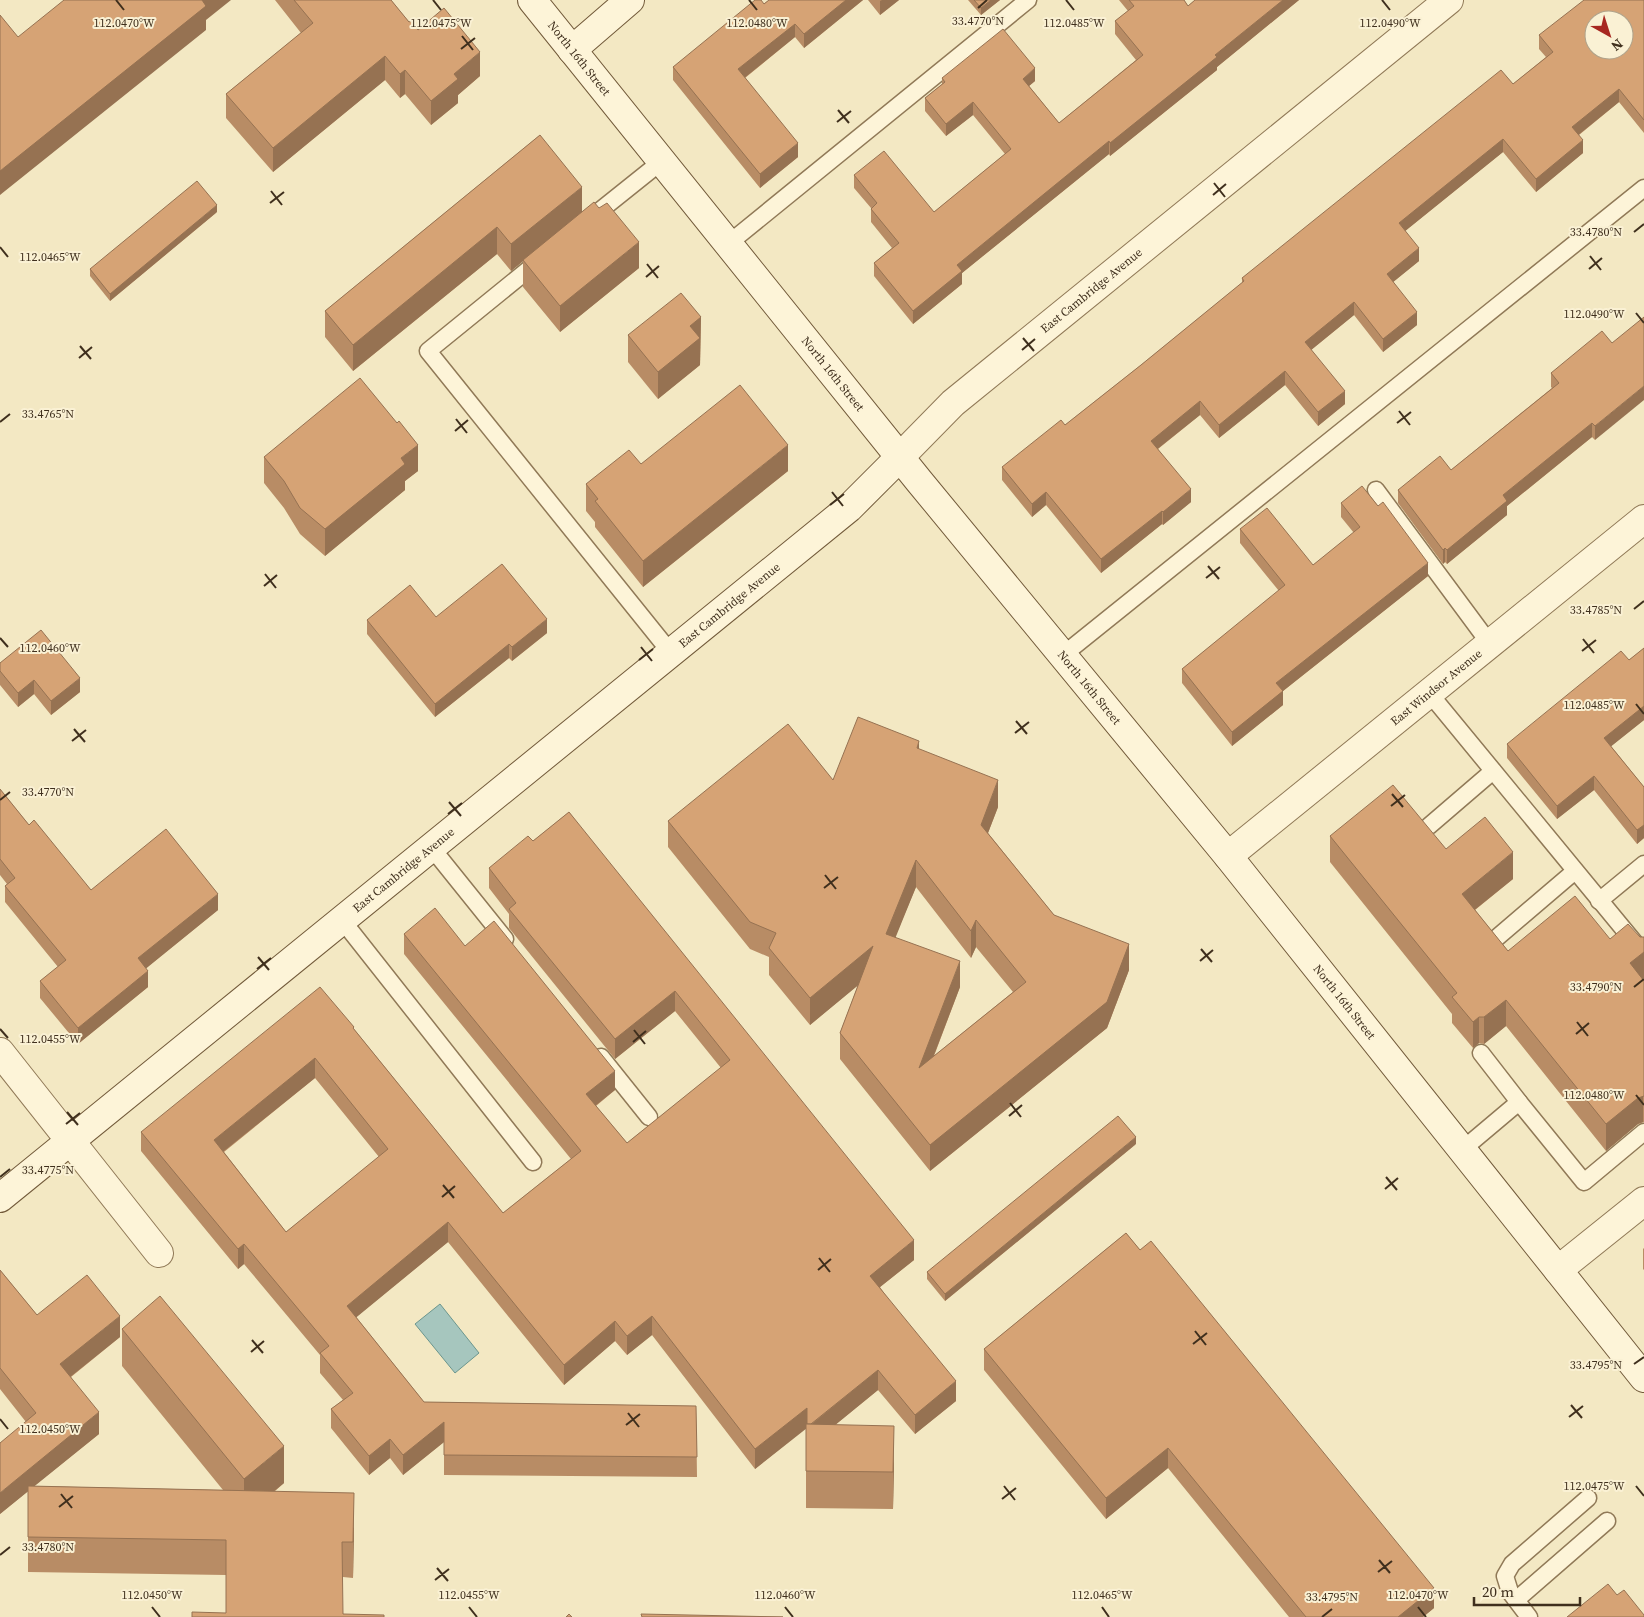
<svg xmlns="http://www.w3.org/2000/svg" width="1644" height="1617" font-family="'Source Serif 4',serif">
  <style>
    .water { fill: #a6c6be; stroke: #6b968e }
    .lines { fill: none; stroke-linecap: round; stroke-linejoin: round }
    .lane-casing { stroke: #907957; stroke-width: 19 }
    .street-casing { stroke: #907957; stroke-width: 30 }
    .secondary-casing { stroke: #725a3a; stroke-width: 30 }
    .lane { stroke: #fdf4d8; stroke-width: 16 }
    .street { stroke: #fdf4d8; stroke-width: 28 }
    .secondary { stroke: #fdf4d8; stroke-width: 28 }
    .wall { fill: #b88c65; fill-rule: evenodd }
    .shaded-wall { fill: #967252 }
    .building { fill: #d6a375; stroke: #967252; fill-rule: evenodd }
    .ticks { fill: none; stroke: #3f2f1d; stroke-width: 2 }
    .labels { text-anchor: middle; stroke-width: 4; stroke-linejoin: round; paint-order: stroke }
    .street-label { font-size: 12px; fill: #3f2f1d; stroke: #faf1d4 }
    .ticks-label { font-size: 12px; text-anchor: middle; fill: #3f2f1d; stroke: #faf1d4; stroke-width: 4; stroke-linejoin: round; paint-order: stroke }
  </style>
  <rect width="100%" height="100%" fill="#f3e8c3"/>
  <!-- water -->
  <polygon class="water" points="440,1304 479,1353 455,1373 415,1324"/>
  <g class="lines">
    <!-- lane casing -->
    <g class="lane-casing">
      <g id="lane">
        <polyline points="592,217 662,161"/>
        <polyline points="728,244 1028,0"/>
        <polyline points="540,260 428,351 671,653"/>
        <polyline points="1376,490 1490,644"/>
        <polyline points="1063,655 1644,188"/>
        <polyline points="1430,694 1644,954"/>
        <polyline points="1429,826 1493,771"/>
        <polyline points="431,847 505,939"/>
        <polyline points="1599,901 1644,864"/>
        <polyline points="342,920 533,1162"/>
        <polyline points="1493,941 1575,871"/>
        <polyline points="601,1057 649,1117"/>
        <polyline points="1519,1102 1584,1182 1644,1132"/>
        <polyline points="1462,1150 1519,1102 1481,1053"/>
        <polyline points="1516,1600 1607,1521"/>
        <polyline points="1529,1617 1510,1592 1505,1576 1512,1564 1588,1498"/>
      </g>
    </g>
    <!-- street casing -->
    <g class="street-casing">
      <g id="street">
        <path id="s1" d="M900 457 953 403 1449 0"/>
        <path id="s2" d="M1228 856 1644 519"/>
        <polyline points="0,1052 159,1253"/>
        <polyline points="1558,1270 1644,1201"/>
      </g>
    </g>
    <!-- secondary casing -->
    <g class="secondary-casing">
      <g id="secondary">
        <path id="s3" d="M532 0 919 481 1228 856 1644 1378"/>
        <polyline points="572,50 630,0"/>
        <path id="s4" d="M0 1198 849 508 900 457"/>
      </g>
    </g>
    <!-- lane -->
    <use href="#lane" class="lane"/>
    <!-- street -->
    <use href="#street" class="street"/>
    <!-- secondary -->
    <use href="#secondary" class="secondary"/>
  </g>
  <!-- wall -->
  <g class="wall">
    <polygon points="275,0 391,0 409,22 480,76 458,95 458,103 431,125 405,94 400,98 385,80 273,172 226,118 226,94 301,33"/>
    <polygon points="769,0 863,0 804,48 795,37 745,78 798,157 760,188 673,80 673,67"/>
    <polygon points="868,0 899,0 880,15"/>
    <polygon points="968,0 1000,0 981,15"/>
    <polygon points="1119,0 1184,0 1188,6 1195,0 1299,0 1217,67 1217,70 1110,156 1109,154 962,273 962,284 913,324 874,276 874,263 892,248 871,222 871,208 854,188 854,175 934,212 1005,154 973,115 946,136 925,111 925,98 942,84 942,78 1035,81 1029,86 1059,123 1136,60 1115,34 1115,21 1128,11"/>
    <polygon points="1644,0 1644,133 1619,102 1579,135 1583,153 1536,192 1503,152 1405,231 1419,261 1393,282 1417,325 1383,352 1354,315 1311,350 1345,404 1318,426 1285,385 1219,438 1200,415 1158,449 1191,502 1163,525 1162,524 1101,573 1046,505 1032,517 1002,480 1002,467 1065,425 1141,365 1242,283 1242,278 1513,84 1546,57 1539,49 1539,35"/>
    <polygon points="540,135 582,212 639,268 560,332 523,287 523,261 511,271 497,254 353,371 325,337 325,311"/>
    <polygon points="217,212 110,301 90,276 90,269"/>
    <polygon points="701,317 700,365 658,399 628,362 628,335"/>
    <polygon points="1612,343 1595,440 1592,437 1507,506 1507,515 1447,564 1445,562 1443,564 1398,503 1398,490 1451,470 1552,388 1551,387 1551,373"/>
    <polygon points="264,457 418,471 405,481 405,490 325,556 300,534 284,508 264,483"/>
    <polygon points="641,464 788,471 643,587 595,527 595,522 586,511 586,484"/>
    <polygon points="1341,503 1428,576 1283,691 1283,705 1232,746 1182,683 1182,669 1279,591 1240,543 1240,529 1313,565 1354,533 1341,517"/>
    <polygon points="436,617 547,633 512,661 509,658 435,717 367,634 367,620"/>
    <polygon points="1644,648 1644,720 1611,746 1644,787 1644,838 1637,844 1594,790 1557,819 1507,758 1507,744 1629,660"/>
    <polygon points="0,663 80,692 51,715 34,694 18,707 0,685"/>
    <path d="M919 749 998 807 988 833 1054 915 1129 970 1107 1028 930 1171 840 1059V1033L858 985 810 1025 769 975V957L750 949 668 847V821L833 780ZM916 887 971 958 976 947 1013 992 934 1056 960 987 895 937Z"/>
    <polygon points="0,789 29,825 91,890 218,910 146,968 148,987 78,1044 40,998 40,981 58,967 5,902 5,886 7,884 0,875"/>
    <path d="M569 812 914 1260 880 1287 956 1401 915 1434 878 1390 835 1425 894 1463 893 1509 806 1508V1428L755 1469 652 1335 627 1355 615 1341 564 1385 448 1242 356 1317 424 1402 696 1406 697 1477 444 1475V1442L403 1475 390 1458 369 1475 331 1428V1409L343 1400 320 1373V1355L244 1264 238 1269 141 1151V1132L354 1029 503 1213 571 1159 404 954V934L465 946 615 1090 596 1106 627 1143 721 1068 675 1011 615 1059 509 928V914L489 888V868L533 841ZM315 1078 379 1157 286 1232 224 1152Z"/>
    <polygon points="1330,836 1513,879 1475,910 1508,951 1610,939 1640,937 1644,937 1644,911 1644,978 1643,979 1644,981 1644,1122 1638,1124 1606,1151 1506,1026 1484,1044 1479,1043 1473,1048 1452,1023 1452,1014 1330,862"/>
    <polygon points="1136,1144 945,1301 927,1279 927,1272"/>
    <polygon points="1126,1233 1434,1608 1423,1617 1289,1617 1168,1468 1106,1519 984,1370 984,1349"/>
    <polygon points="1644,1248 1644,1270 1643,1269 1643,1249"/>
    <polygon points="0,1270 37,1315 120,1337 71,1377 99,1434 34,1486 223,1490 122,1366 122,1329 284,1483 275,1491 354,1528 353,1578 343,1577 226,1613 226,1575 28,1572 28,1491 0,1514 26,1422 0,1389"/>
  </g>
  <!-- shaded-wall -->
  <g class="shaded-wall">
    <polygon points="202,0 231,0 206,20 206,30 0,195 0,171"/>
    <polygon points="846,0 863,0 804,48 804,34"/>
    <polygon points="882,0 899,0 880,15 880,1"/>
    <polygon points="991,0 1000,0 981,15 981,8"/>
    <polygon points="1283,0 1299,0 1217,67 1217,70 1110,156 1110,143 1215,55"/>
    <polygon points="795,24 795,37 738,83 738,69"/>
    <polygon points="480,52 480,76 458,95 458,103 431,125 431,101 454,74"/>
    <polygon points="385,56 385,80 273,172 273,148"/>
    <polygon points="1035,68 1035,81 1023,91 1023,79"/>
    <polygon points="405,70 405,94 400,98 400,74"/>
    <polygon points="1619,89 1619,102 1572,140 1572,127"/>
    <polygon points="973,102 973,115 946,136 946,124"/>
    <polygon points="1503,139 1503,152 1399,236 1399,223"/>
    <polygon points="1583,140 1583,153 1536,192 1536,179"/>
    <polygon points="1109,141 1109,154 962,273 962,284 913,324 913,311 957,265"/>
    <polygon points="798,143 798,157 760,188 760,174"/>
    <polygon points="582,187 582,213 511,271 511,244"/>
    <polygon points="217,205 217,212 110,301 110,294"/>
    <polygon points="497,227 497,254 353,371 353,345"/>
    <polygon points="639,242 639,268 560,332 560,306"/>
    <polygon points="1419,248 1419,261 1387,287 1387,274"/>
    <polygon points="1354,302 1354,315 1305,355 1305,342"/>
    <polygon points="1417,312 1417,325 1383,352 1383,339"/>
    <polygon points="701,317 700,365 658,399 658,372 690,326"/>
    <polygon points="1285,371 1285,385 1219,438 1219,425"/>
    <polygon points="1644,386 1644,400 1595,440 1595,426"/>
    <polygon points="1345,391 1345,404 1318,426 1318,412"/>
    <polygon points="1200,401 1200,415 1151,454 1151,441"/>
    <polygon points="1592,423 1592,437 1507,506 1507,515 1447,564 1447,550 1503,495"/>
    <polygon points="418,445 418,471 405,481 405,490 325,556 325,529 401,458"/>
    <polygon points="788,445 788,471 643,587 643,561"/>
    <polygon points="1191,489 1191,502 1163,525 1163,512"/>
    <polygon points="1046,492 1046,505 1032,517 1032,504"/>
    <polygon points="1162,511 1162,524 1101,573 1101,559"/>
    <polygon points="1445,548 1445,562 1443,564 1443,550"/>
    <polygon points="1428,563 1428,576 1283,691 1283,705 1232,746 1232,732 1276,683"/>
    <polygon points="547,619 547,633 512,661 512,647"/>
    <polygon points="509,644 509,658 435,717 435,704"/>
    <polygon points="80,678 80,692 51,715 51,701"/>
    <polygon points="34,680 34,694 18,707 18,693"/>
    <polygon points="1644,706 1644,720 1604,752 1604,738"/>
    <polygon points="919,741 919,767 917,748"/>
    <polygon points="1594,776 1594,790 1557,819 1557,806"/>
    <polygon points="998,780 998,807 981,851 981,825"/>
    <polygon points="1644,825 1644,838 1637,844 1637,830"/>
    <polygon points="1513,852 1513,879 1462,920 1462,894"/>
    <polygon points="916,860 916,887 886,961 886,934"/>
    <polygon points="218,894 218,910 138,975 138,958"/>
    <polygon points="976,920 976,947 971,958 971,931"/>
    <polygon points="1129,944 1129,970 1107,1028 930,1171 930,1145"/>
    <polygon points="873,946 873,973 810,1025 810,998"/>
    <polygon points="1644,952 1644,978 1630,990 1630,963"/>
    <polygon points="960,961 960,987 919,1094 919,1068"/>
    <polygon points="148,971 148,987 78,1044 78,1028"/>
    <polygon points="675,991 675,1011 615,1059 615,1039"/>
    <polygon points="1506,1000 1506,1026 1484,1044 1484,1017"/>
    <polygon points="1479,1017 1479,1043 1473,1048 1473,1022"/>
    <polygon points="315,1058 315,1078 214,1159 214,1140"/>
    <polygon points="615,1071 615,1090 586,1113 586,1094"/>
    <polygon points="1643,1096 1643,1122 1638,1124 1606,1151 1606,1124 1638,1098"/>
    <polygon points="1136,1137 1136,1144 945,1301 945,1294"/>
    <polygon points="448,1222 448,1242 347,1325 347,1306"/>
    <polygon points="914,1240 914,1260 870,1295 870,1276"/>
    <polygon points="244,1244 244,1264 238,1269 238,1249"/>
    <polygon points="120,1316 120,1337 60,1385 60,1364"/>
    <polygon points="652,1316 652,1335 627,1355 627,1336"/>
    <polygon points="615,1321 615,1341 564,1385 564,1365"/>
    <polygon points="878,1370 878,1390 807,1448 807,1428"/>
    <polygon points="956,1381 956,1401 915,1434 915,1415"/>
    <polygon points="807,1408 807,1428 755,1469 755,1449"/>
    <polygon points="99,1412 99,1434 0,1514 0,1493"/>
    <polygon points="444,1422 444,1442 403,1475 403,1455"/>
    <polygon points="894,1426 894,1463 893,1509 893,1472"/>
    <polygon points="390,1439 390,1458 369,1475 369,1456"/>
    <polygon points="284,1446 284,1483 244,1516 244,1479"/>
    <polygon points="1168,1448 1168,1468 1106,1519 1106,1498"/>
    <polygon points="354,1493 354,1528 353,1578 353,1542"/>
    <polygon points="1434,1588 1434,1608 1423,1617 1398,1617"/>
  </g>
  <!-- building -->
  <g class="building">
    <polygon points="64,0 202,0 206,6 0,171 0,15 18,37"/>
    <polygon points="294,0 391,0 409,22 411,21 418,30 444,8 480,52 454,74 458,79 431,101 405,70 400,74 385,56 273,148 226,94 313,23"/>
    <polygon points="755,0 761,0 764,4 769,0 846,0 804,34 795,24 738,69 798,143 760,174 673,67"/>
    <polygon points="974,0 991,0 981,8"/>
    <polygon points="1129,0 1184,0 1188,6 1195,0 1283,0 1215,55 1217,57 1110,143 1109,141 957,265 962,271 913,311 874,263 899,243 871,209 877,203 854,175 884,151 934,212 1011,149 973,102 946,124 925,98 945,82 942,78 1003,29 1035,68 1023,79 1059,123 1143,55 1115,21 1134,6"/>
    <path d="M1584 0H1644V120L1619 89 1572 127 1583 140 1536 179 1503 139 1399 223 1419 248 1387 274 1417 312 1383 339 1354 302 1305 342 1345 391 1318 412 1285 371 1219 425 1200 401 1151 441 1191 489 1163 512 1162 511 1101 559 1046 492 1032 504 1002 467 1061 420 1065 425 1141 365 1244 281 1242 278 1501 70 1513 84 1553 52 1539 35ZM1594 20H1624V50H1594Z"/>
    <polygon points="540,135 582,187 511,244 497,227 353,345 325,311"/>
    <polygon points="197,181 217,205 110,294 90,269"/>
    <polygon points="594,202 599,208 607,203 639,242 560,306 523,260"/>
    <polygon points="681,293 701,317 690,326 700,338 658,372 628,335"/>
    <polygon points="1644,317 1644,386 1595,426 1592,423 1503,495 1507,501 1447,550 1445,548 1443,550 1398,490 1440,456 1451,470 1559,383 1551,373 1602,331 1612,343"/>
    <polygon points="360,378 397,423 399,421 418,445 401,458 405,464 325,529 300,508 284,481 264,457"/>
    <polygon points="740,385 788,445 643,561 595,501 598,499 586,484 629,450 641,464"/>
    <polygon points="1362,486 1378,506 1383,502 1428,563 1276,683 1283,691 1232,732 1182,669 1285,585 1240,529 1267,508 1313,565 1360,527 1341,503"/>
    <polygon points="502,564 547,619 512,647 509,644 435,704 367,620 410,585 436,617"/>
    <polygon points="41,630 80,678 51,701 34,680 18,693 0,671 0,663"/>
    <polygon points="1644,648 1644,706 1604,738 1644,787 1644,825 1637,830 1594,776 1557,806 1507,744 1621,651 1629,660"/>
    <path d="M858 717 919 741 917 748 998 780 981 825 1054 915 1129 944 1107 1002 930 1145 840 1033 873 946 810 998 769 948 776 933 750 922 668 821 788 724 833 780ZM916 860 971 931 976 920 1026 982 919 1068 960 961 886 934Z"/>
    <polygon points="1393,785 1446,849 1485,817 1513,852 1462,894 1508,951 1575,896 1610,939 1628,924 1640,937 1644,937 1644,952 1630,963 1644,981 1644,1096 1638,1098 1606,1124 1506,1000 1484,1017 1479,1017 1473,1022 1452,997 1457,993 1330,836"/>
    <polygon points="0,789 29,825 34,820 91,890 166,829 218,894 138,958 148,971 78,1028 40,981 66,960 5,886 15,878 0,859"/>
    <path d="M569 812 914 1240 870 1276 956 1381 915 1415 878 1370 811 1424H807V1408L755 1449 652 1316 627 1336 615 1321 564 1365 448 1222 347 1306 424 1402 696 1406 697 1457 444 1455V1422L403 1455 390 1439 369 1456 331 1409 353 1393 320 1353 329 1346 244 1244 238 1249 141 1132 320 987 354 1027 353 1028 503 1213 581 1151 404 934 435 908 465 946 494 921 615 1071 586 1094 627 1143 730 1060 675 991 615 1039 509 909 516 903 489 868 528 836 533 841ZM315 1058 388 1149 286 1232 214 1140Z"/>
    <polygon points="1118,1116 1136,1137 945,1294 927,1272"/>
    <polygon points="1126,1233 1140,1250 1151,1241 1434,1588 1398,1617 1306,1617 1168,1448 1106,1498 984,1349"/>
    <polygon points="0,1270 37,1315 87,1275 120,1316 60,1364 99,1412 0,1493 0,1443 36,1413 0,1368"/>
    <polygon points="160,1296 284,1446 244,1479 122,1329"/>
    <polygon points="806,1424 894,1426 893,1472 806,1471"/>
    <polygon points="28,1486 354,1493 353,1542 342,1542 343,1614 384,1615 384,1617 192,1617 192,1612 226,1613 226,1540 28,1537"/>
    <polygon points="1608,1584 1617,1595 1624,1590 1644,1615 1644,1617 1567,1617"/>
    <polygon points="569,1614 572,1617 566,1617"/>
    <polygon points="641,1614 783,1617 642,1617"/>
  </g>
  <!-- ticks -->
  <path class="ticks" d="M116 0 124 10M433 0 441 10M749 0 757 10M1066 0 1074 10M1382 0 1390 10M978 8 987 0M462 36 473 50M461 49 475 38M838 110 849 123M837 122 851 111M1214 183 1225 197M271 191 282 205M1213 195 1226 184M270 203 284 192M1634 232 1644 224M0 247 8 257M1590 256 1601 270M647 264 658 278M1589 269 1602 258M646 277 659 266M1636 313 1644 323M1023 338 1034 351M80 346 91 359M1022 350 1035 339M79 358 92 347M1399 411 1410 425M456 419 467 433M0 422 10 414M1397 423 1411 412M455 431 468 420M832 492 843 506M830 505 844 494M1208 566 1219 579M265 574 276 588M1206 578 1220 567M264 586 277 575M1634 609 1644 601M0 638 8 647M1583 639 1594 653M641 647 652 661M1582 651 1596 640M639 660 653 649M1636 704 1644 714M1016 721 1027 734M74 729 85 742M1015 733 1029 722M72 741 86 730M1392 794 1403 807M0 800 10 792M449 802 461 816M1391 806 1405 795M448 814 462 803M825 875 836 889M824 888 838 877M1201 949 1212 962M258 957 269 970M1200 961 1213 950M257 969 271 958M1634 987 1644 979M1577 1022 1588 1036M0 1029 8 1038M634 1030 645 1044M1576 1034 1589 1023M633 1042 646 1031M1636 1095 1644 1105M1010 1103 1021 1117M67 1112 78 1125M1009 1116 1022 1105M66 1124 80 1113M0 1177 10 1169M1386 1177 1397 1190M443 1185 454 1198M1385 1189 1398 1178M442 1197 455 1186M819 1258 830 1272M818 1270 831 1259M1195 1331 1206 1345M252 1340 263 1353M1193 1344 1207 1333M251 1352 264 1341M1634 1364 1644 1357M1571 1405 1582 1418M628 1413 639 1427M1569 1417 1583 1406M0 1419 8 1429M626 1425 640 1414M1004 1486 1015 1500M1636 1486 1644 1496M61 1494 72 1508M1002 1499 1016 1488M59 1507 73 1496M0 1555 10 1547M1379 1560 1390 1573M437 1568 448 1581M1378 1572 1392 1561M435 1580 449 1569M152 1607 160 1617M469 1607 477 1617M785 1607 793 1617M1102 1607 1109 1617M1418 1607 1426 1617M1322 1617 1332 1609"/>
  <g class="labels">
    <!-- street labels -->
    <g class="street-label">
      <text dy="4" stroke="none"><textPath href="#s3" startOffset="75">North 16th Street</textPath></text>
      <text dy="4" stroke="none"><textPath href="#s1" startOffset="254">East Cambridge Avenue</textPath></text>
      <text dy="4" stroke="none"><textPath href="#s3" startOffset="480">North 16th Street</textPath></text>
      <text dy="4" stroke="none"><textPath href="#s4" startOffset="940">East Cambridge Avenue</textPath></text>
      <text dy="4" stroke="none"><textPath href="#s3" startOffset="885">North 16th Street</textPath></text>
      <text dy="4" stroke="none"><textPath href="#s2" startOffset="268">East Windsor Avenue</textPath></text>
      <text dy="4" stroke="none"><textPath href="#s4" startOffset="520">East Cambridge Avenue</textPath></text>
      <text dy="4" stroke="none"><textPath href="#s3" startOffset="1290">North 16th Street</textPath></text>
    </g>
  </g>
  <g class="ticks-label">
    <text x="978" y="25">33.4770°N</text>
    <text x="441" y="27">112.0475°W</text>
    <text x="757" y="27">112.0480°W</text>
    <text x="124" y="27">112.0470°W</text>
    <text x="1074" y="27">112.0485°W</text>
    <text x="1390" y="27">112.0490°W</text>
    <text x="1596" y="236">33.4780°N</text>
    <text x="50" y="261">112.0465°W</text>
    <text x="1594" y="318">112.0490°W</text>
    <text x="48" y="418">33.4765°N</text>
    <text x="1596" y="614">33.4785°N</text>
    <text x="50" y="652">112.0460°W</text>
    <text x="1594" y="709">112.0485°W</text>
    <text x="48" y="796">33.4770°N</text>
    <text x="1596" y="991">33.4790°N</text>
    <text x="50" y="1043">112.0455°W</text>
    <text x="1594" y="1099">112.0480°W</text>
    <text x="48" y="1174">33.4775°N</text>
    <text x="1596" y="1369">33.4795°N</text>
    <text x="50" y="1433">112.0450°W</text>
    <text x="1594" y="1490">112.0475°W</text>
    <text x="48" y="1551">33.4780°N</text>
    <text x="152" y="1599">112.0450°W</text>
    <text x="469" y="1599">112.0455°W</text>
    <text x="785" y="1599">112.0460°W</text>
    <text x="1102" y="1599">112.0465°W</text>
    <text x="1418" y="1599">112.0470°W</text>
    <text x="1332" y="1601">33.4795°N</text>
  </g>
  <!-- north arrow -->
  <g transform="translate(1609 35) rotate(141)"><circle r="24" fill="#faf1d4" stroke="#afa38b"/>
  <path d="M0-4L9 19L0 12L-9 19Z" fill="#a72720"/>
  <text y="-8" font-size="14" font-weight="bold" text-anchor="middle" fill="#3f2f1d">N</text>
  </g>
  <!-- scale -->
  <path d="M1474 1597v8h106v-8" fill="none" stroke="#3f2f1d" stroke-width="2.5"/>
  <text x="1482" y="1597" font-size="15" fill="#3f2f1d" stroke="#faf1d4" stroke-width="4" paint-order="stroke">20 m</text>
</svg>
